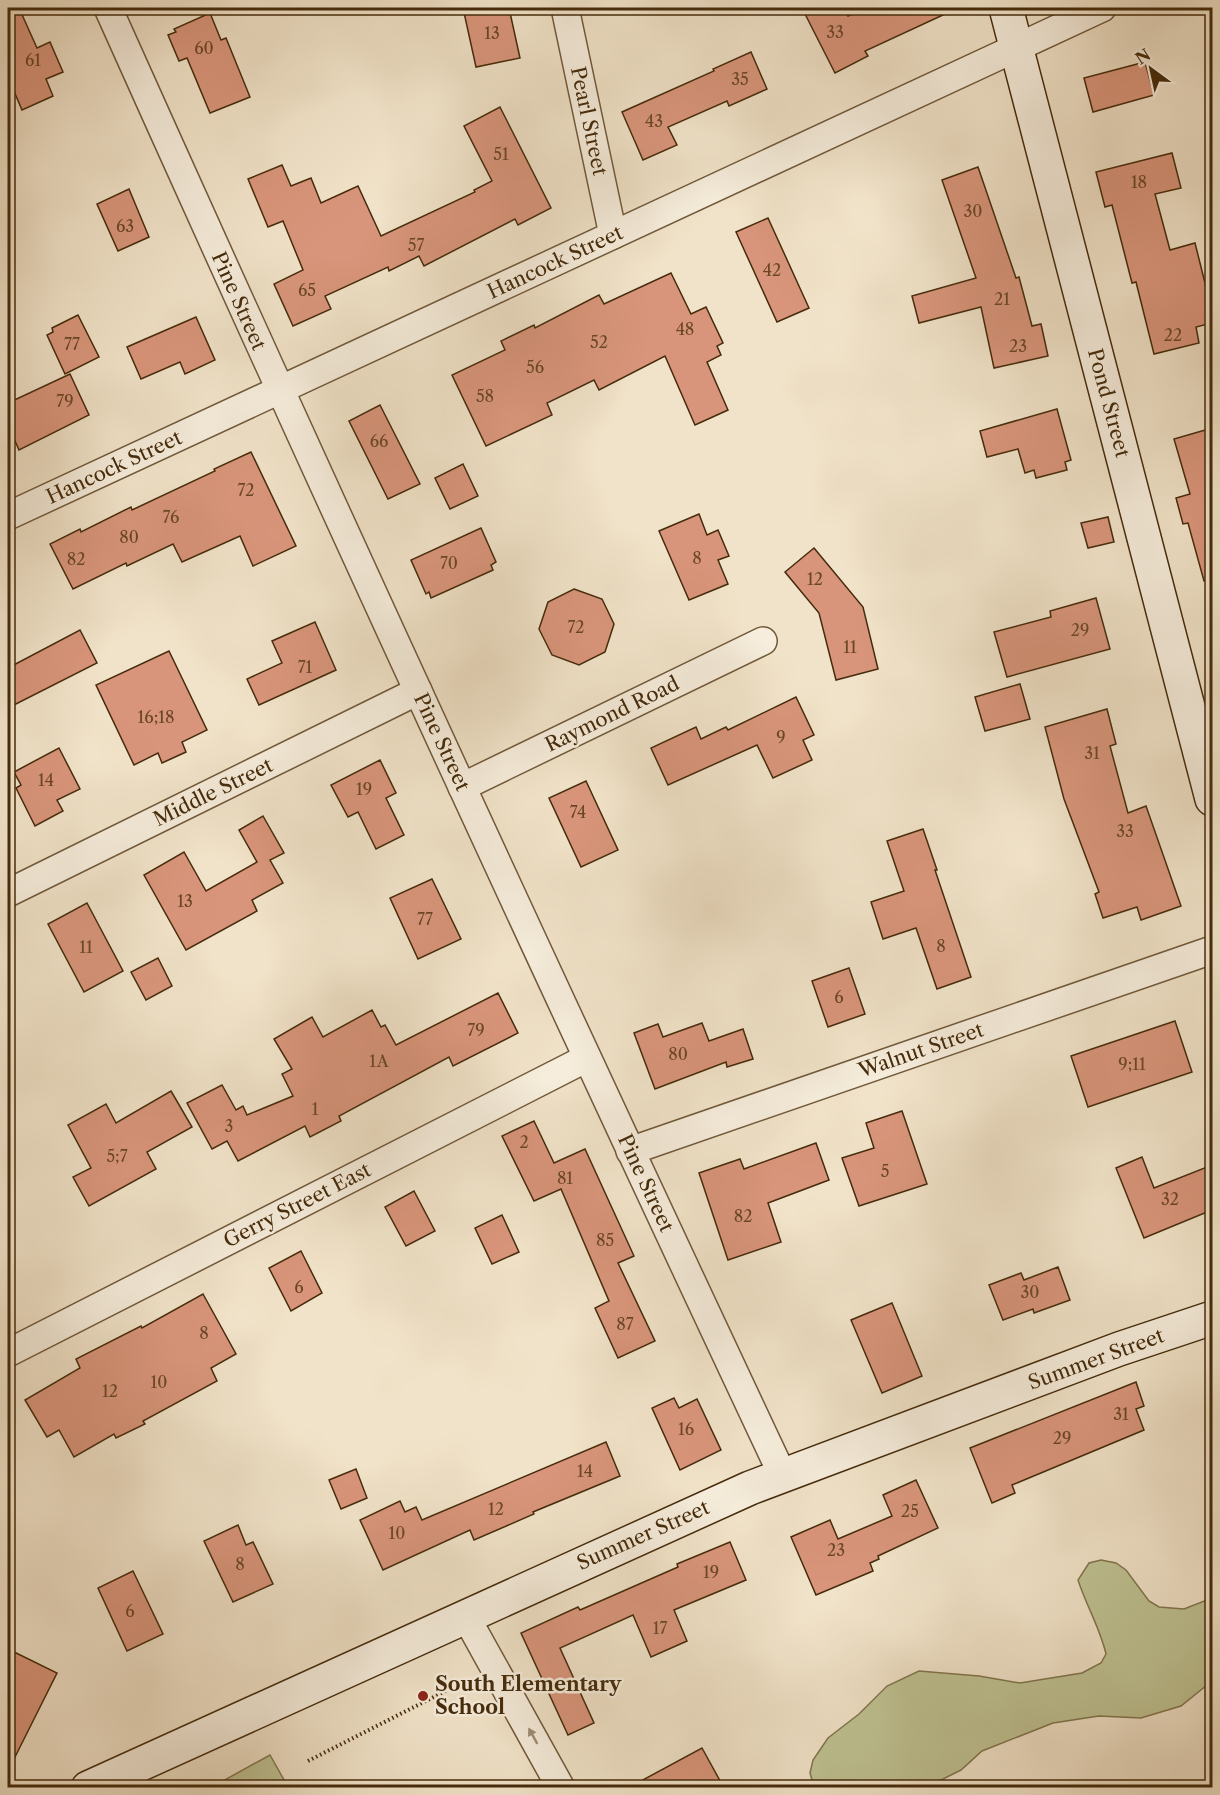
<svg xmlns="http://www.w3.org/2000/svg" width="1220" height="1795" font-family="'Libre Caslon Text',serif">
  <style>
    .green { fill: #bfc293; stroke: #82764f; stroke-width: 1.5 }
    .building { fill: #d9957b; stroke: #452b0b; stroke-width: 1.5 }
    .lines { fill: none; stroke-linecap: round; stroke-linejoin: round }
    .street-casing { stroke: #70593a; stroke-width: 30 }
    .secondary-casing { stroke: #452b0b; stroke-width: 36 }
    .path { stroke: #452b0b; stroke-width: 4; stroke-dasharray: 1.5 3; stroke-linecap: butt }
    .street { stroke: #f6eddc; stroke-width: 27 }
    .secondary { stroke: #f6eddc; stroke-width: 33 }
    .oneway { fill: #9e8c74 }
    .poi-dot { fill: #8f2418; stroke: #f6eddc; stroke-width: 2 }
    .labels { text-anchor: middle; stroke-width: 5; stroke-linejoin: round; paint-order: stroke }
    .number-label { font-size: 16px; fill: #6a4627 }
    .street-label { font-size: 20px; fill: #452b0b; stroke: #f6eddc }
    .poi-label { font-size: 20px; font-weight: bold; fill: #452b0b; stroke: #f6eddc; text-anchor: start }
  </style>
  <rect width="100%" height="100%" fill="#f1e3c9"/>
  <filter id="stains"><feTurbulence type="fractalNoise" baseFrequency=".00333" numOctaves="4"/><feColorMatrix values="0 0 0 0 .2 0 0 0 0 .09 0 0 0 0 .02 0 0 0 .5 -.17"/></filter>
  <radialGradient id="worn" r=".72"><stop offset=".6" stop-color="#630" stop-opacity="0"/><stop offset="1" stop-color="#630" stop-opacity=".3"/></radialGradient>
  <!-- green -->
  <g class="green">
    <path d="M1101 1560 1116 1563 1126 1570 1149 1601 1159 1607 1184 1609 1212 1598V1681L1181 1706 1141 1718 1099 1716 1053 1723 982 1751 961 1770 927 1787H814L810 1773 813 1760 828 1738 859 1714 887 1686 919 1671 979 1676 1020 1683 1082 1673 1101 1663 1106 1654C1100 1628 1086 1605 1078 1580L1089 1563Z"/>
    <polygon points="270,1755 288,1787 212,1787"/>
  </g>
  <!-- building -->
  <g class="building">
    <polygon points="8,8 19,8 37,48 50,42 63,72 46,79 53,96 22,110 8,77"/>
    <polygon points="463,8 509,8 520,58 476,67"/>
    <polygon points="802,8 843,8 848,16 867,8 958,8 865,51 868,56 835,73"/>
    <polygon points="210,13 221,40 226,38 250,97 210,113 187,58 179,61 168,35 176,32 174,29"/>
    <polygon points="751,52 767,89 729,106 727,101 668,127 677,145 643,160 622,112 714,71 713,69"/>
    <polygon points="1145,62 1154,95 1093,112 1084,78"/>
    <polygon points="500,107 551,208 518,225 515,219 424,266 419,256 389,271 388,267 325,296 331,309 293,326 274,284 303,270 283,221 268,227 248,179 282,165 291,186 311,178 321,203 358,186 381,236 475,192 474,190 492,181 464,126"/>
    <polygon points="1172,153 1181,188 1155,194 1170,250 1195,243 1212,311 1212,323 1196,327 1199,343 1154,354 1136,282 1132,283 1112,205 1105,207 1096,172"/>
    <polygon points="978,167 1016,278 1019,277 1032,326 1041,324 1048,356 994,368 981,307 919,323 912,296 976,278 942,180"/>
    <polygon points="129,189 149,237 118,251 97,204"/>
    <polygon points="768,218 809,308 777,322 736,232"/>
    <polygon points="671,273 691,314 706,307 723,343 717,346 721,355 707,362 728,410 695,425 665,356 599,390 594,380 547,403 552,415 486,446 452,375 505,350 501,341 534,325 535,328 599,295 604,304"/>
    <polygon points="78,315 99,357 65,374 47,335 53,332 52,328"/>
    <polygon points="196,317 215,360 185,374 180,362 141,379 127,347"/>
    <polygon points="70,374 89,415 19,450 8,425 8,403"/>
    <polygon points="380,405 420,484 388,499 349,421"/>
    <polygon points="1057,409 1071,460 1065,462 1067,470 1036,478 1034,470 1025,473 1018,449 987,457 980,431"/>
    <polygon points="1212,428 1212,580 1204,581 1188,523 1183,524 1176,498 1190,494 1174,439"/>
    <polygon points="251,452 296,546 253,566 240,536 182,562 173,544 127,566 126,563 73,589 50,544 80,529 81,532 131,507 132,510 215,471 214,469"/>
    <polygon points="463,464 478,496 450,509 435,478"/>
    <polygon points="699,514 707,535 718,530 729,556 718,560 728,584 689,600 659,531"/>
    <polygon points="1108,517 1114,542 1088,548 1081,523"/>
    <polygon points="481,528 496,562 491,565 493,570 431,598 429,592 426,594 411,560"/>
    <polygon points="814,548 863,607 878,669 836,680 819,613 785,572"/>
    <polygon points="574,589 602,599 614,624 605,652 579,665 552,655 539,629 548,602"/>
    <polygon points="1096,598 1110,649 1007,677 994,632 1051,617 1050,611"/>
    <polygon points="315,622 336,670 259,705 247,679 282,663 272,641"/>
    <polygon points="80,630 97,663 8,708 8,668"/>
    <polygon points="169,651 207,730 182,742 186,752 162,763 158,753 134,765 96,685"/>
    <polygon points="1020,684 1030,719 985,731 975,697"/>
    <polygon points="796,697 814,735 803,740 812,760 773,778 757,745 668,785 651,748 696,727 701,739 726,727 728,730"/>
    <polygon points="1107,709 1116,744 1110,746 1128,813 1146,806 1181,906 1141,920 1137,907 1103,918 1095,894 1099,892 1064,799 1045,727"/>
    <polygon points="59,748 80,789 57,800 63,811 35,826 16,788 21,785 14,772"/>
    <polygon points="380,760 396,793 386,798 404,835 376,849 358,812 348,817 331,785"/>
    <polygon points="586,781 618,850 581,867 549,798"/>
    <polygon points="263,816 284,853 270,860 283,883 252,900 257,911 186,950 144,875 184,852 206,891 257,862 239,830"/>
    <polygon points="923,829 937,870 935,870 971,977 937,989 916,928 883,939 871,902 904,891 887,841"/>
    <polygon points="432,879 461,939 418,959 390,898"/>
    <polygon points="87,903 123,971 84,992 48,924"/>
    <polygon points="158,958 172,986 146,1000 131,972"/>
    <polygon points="849,968 865,1014 828,1027 812,981"/>
    <polygon points="498,993 518,1033 453,1066 449,1057 339,1116 341,1121 310,1137 305,1126 238,1161 227,1141 212,1149 187,1103 222,1085 236,1110 243,1106 247,1115 293,1096 282,1074 292,1069 274,1039 312,1017 323,1037 372,1010 381,1027 385,1025 396,1045"/>
    <polygon points="1175,1021 1192,1072 1088,1107 1071,1056"/>
    <polygon points="702,1023 709,1041 743,1029 753,1059 727,1067 726,1062 655,1089 634,1033 658,1024 663,1037"/>
    <polygon points="171,1091 192,1127 147,1152 156,1169 89,1206 73,1177 91,1168 68,1125 106,1104 116,1123"/>
    <polygon points="902,1111 927,1184 859,1206 842,1158 874,1148 866,1123"/>
    <polygon points="534,1121 554,1163 585,1149 634,1256 618,1263 655,1341 618,1358 595,1308 609,1301 561,1189 534,1201 502,1136"/>
    <polygon points="816,1143 829,1180 768,1203 781,1242 728,1260 699,1173 740,1159 744,1169"/>
    <polygon points="1142,1157 1154,1188 1212,1165 1212,1210 1144,1238 1116,1168"/>
    <polygon points="414,1191 435,1231 406,1246 385,1207"/>
    <polygon points="502,1215 519,1252 492,1264 475,1228"/>
    <polygon points="301,1251 322,1293 291,1311 269,1268"/>
    <polygon points="1058,1267 1070,1300 1034,1313 1033,1309 1003,1320 989,1285 1021,1273 1024,1280"/>
    <polygon points="203,1294 236,1354 211,1368 217,1381 143,1421 145,1424 116,1438 114,1434 74,1457 59,1430 47,1437 25,1400 80,1368 76,1359 141,1326 142,1328"/>
    <polygon points="892,1303 922,1376 882,1393 851,1320"/>
    <polygon points="1136,1382 1144,1406 1136,1409 1144,1430 1012,1485 1015,1493 992,1503 970,1448"/>
    <polygon points="674,1398 679,1408 697,1399 721,1450 680,1470 652,1408"/>
    <polygon points="606,1442 620,1476 533,1512 534,1514 474,1540 470,1530 383,1570 360,1520 400,1501 405,1512 416,1507 422,1520"/>
    <polygon points="356,1469 367,1498 341,1509 329,1480"/>
    <polygon points="916,1480 938,1528 878,1556 879,1559 870,1563 873,1571 816,1595 791,1537 830,1520 838,1539 892,1516 883,1495"/>
    <polygon points="238,1525 246,1545 253,1542 273,1584 233,1602 204,1541"/>
    <polygon points="730,1542 746,1580 674,1610 687,1641 651,1657 633,1615 560,1648 594,1723 568,1735 521,1633 578,1607 580,1610 678,1567 677,1564"/>
    <polygon points="133,1571 163,1634 127,1651 98,1588"/>
    <polygon points="8,1649 57,1673 8,1771"/>
    <polygon points="702,1748 724,1788 628,1788"/>
  </g>
  <g class="lines">
    <!-- street casing -->
    <g class="street-casing">
      <g id="street">
        <path d="M108 8C328 499 553 987 782 1474"/>
        <polyline points="565,8 613,235"/>
        <polyline points="8,516 1102,8"/>
        <polyline points="462,787 763,641"/>
        <polyline points="8,893 418,691"/>
        <polyline points="630,1151 1212,950"/>
        <polyline points="8,1353 587,1058"/>
        <polyline points="465,1615 561,1788"/>
      </g>
    </g>
    <!-- secondary casing -->
    <g class="secondary-casing">
      <g id="secondary">
        <polyline points="1006,8 1212,799"/>
        <polyline points="88,1788 750,1488 1119,1349 1212,1318"/>
      </g>
    </g>
    <!-- path -->
    <polyline class="path" points="308,1761 467,1680"/>
    <!-- street -->
    <use href="#street" class="street"/>
    <!-- secondary -->
    <use href="#secondary" class="secondary"/>
  </g>
  <!-- one-way arrows -->
  <defs><path id="oneway-solid" d="M-6-.8H1V-3.2L6.5 0L1 3.2V.8H-6Z" transform="scale(1.5)"/></defs>
  <use class="oneway" href="#oneway-solid" transform="translate(533 1736) rotate(-119)"/>
  <!-- markers -->
  <circle class="poi-dot" cx="423" cy="1696" r="6"/>
  <g class="labels">
    <!-- number labels -->
    <g class="number-label">
      <text x="835" y="38">33</text>
      <text x="492" y="39">13</text>
      <text x="204" y="54">60</text>
      <text x="33" y="66">61</text>
      <text x="740" y="85">35</text>
      <text x="654" y="127">43</text>
      <text x="501" y="160">51</text>
      <text x="1139" y="188">18</text>
      <text x="973" y="217">30</text>
      <text x="125" y="232">63</text>
      <text x="416" y="251">57</text>
      <text x="772" y="276">42</text>
      <text x="307" y="296">65</text>
      <text x="1002" y="305">21</text>
      <text x="685" y="335">48</text>
      <text x="1173" y="341">22</text>
      <text x="599" y="348">52</text>
      <text x="72" y="350">77</text>
      <text x="1018" y="352">23</text>
      <text x="535" y="373">56</text>
      <text x="485" y="402">58</text>
      <text x="65" y="407">79</text>
      <text x="379" y="447">66</text>
      <text x="246" y="496">72</text>
      <text x="171" y="523">76</text>
      <text x="129" y="543">80</text>
      <text x="697" y="564">8</text>
      <text x="76" y="565">82</text>
      <text x="449" y="569">70</text>
      <text x="815" y="585">12</text>
      <text x="576" y="633">72</text>
      <text x="1080" y="636">29</text>
      <text x="850" y="653">11</text>
      <text x="305" y="673">71</text>
      <text x="156" y="723">16;18</text>
      <text x="781" y="743">9</text>
      <text x="1092" y="759">31</text>
      <text x="46" y="786">14</text>
      <text x="364" y="795">19</text>
      <text x="578" y="818">74</text>
      <text x="1125" y="837">33</text>
      <text x="185" y="907">13</text>
      <text x="425" y="925">77</text>
      <text x="941" y="952">8</text>
      <text x="86" y="953">11</text>
      <text x="839" y="1003">6</text>
      <text x="476" y="1036">79</text>
      <text x="678" y="1060">80</text>
      <text x="379" y="1067">1A</text>
      <text x="1132" y="1070">9;11</text>
      <text x="315" y="1115">1</text>
      <text x="229" y="1132">3</text>
      <text x="524" y="1148">2</text>
      <text x="117" y="1162">5;7</text>
      <text x="885" y="1177">5</text>
      <text x="565" y="1184">81</text>
      <text x="1170" y="1205">32</text>
      <text x="743" y="1222">82</text>
      <text x="605" y="1246">85</text>
      <text x="299" y="1293">6</text>
      <text x="1030" y="1298">30</text>
      <text x="625" y="1330">87</text>
      <text x="204" y="1339">8</text>
      <text x="159" y="1388">10</text>
      <text x="110" y="1397">12</text>
      <text x="1121" y="1420">31</text>
      <text x="686" y="1435">16</text>
      <text x="1062" y="1444">29</text>
      <text x="585" y="1477">14</text>
      <text x="496" y="1515">12</text>
      <text x="910" y="1517">25</text>
      <text x="397" y="1539">10</text>
      <text x="836" y="1556">23</text>
      <text x="240" y="1570">8</text>
      <text x="711" y="1578">19</text>
      <text x="130" y="1617">6</text>
      <text x="660" y="1634">17</text>
    </g>
    <!-- street labels -->
    <g class="street-label">
      <text transform="translate(589 121) rotate(78)" y="7">Pearl Street</text>
      <text transform="translate(555 262) rotate(-25)" y="7">Hancock Street</text>
      <text transform="translate(239 301) rotate(66)" y="7">Pine Street</text>
      <text transform="translate(1109 403) rotate(75)" y="7">Pond Street</text>
      <text transform="translate(114 467) rotate(-25)" y="7">Hancock Street</text>
      <text transform="translate(612 714) rotate(-26)" y="7">Raymond Road</text>
      <text transform="translate(442 742) rotate(65)" y="7">Pine Street</text>
      <text transform="translate(213 792) rotate(-26)" y="7">Middle Street</text>
      <text transform="translate(921 1050) rotate(-19)" y="7">Walnut Street</text>
      <text transform="translate(646 1183) rotate(65)" y="7">Pine Street</text>
      <text transform="translate(297 1205) rotate(-27)" y="7">Gerry Street East</text>
      <text transform="translate(1096 1359) rotate(-20)" y="7">Summer Street</text>
      <text transform="translate(643 1535) rotate(-24)" y="7">Summer Street</text>
    </g>
    <!-- poi labels -->
    <g class="poi-label">
      <text x="435" y="1691">South Elementary<tspan x="435" dy="23">School</tspan></text>
    </g>
  </g>
  <!-- margin -->
  <rect width="1220" height="1795" fill="none" stroke="#f1e3c9" stroke-width="30"/>
  <rect x="9" y="9" width="1202" height="1777" fill="none" stroke="#452b0b" stroke-width="3"/>
  <rect x="15" y="15" width="1190" height="1765" fill="none" stroke="#452b0b" stroke-width="1.5"/>
  <!-- north arrow -->
  <g transform="translate(1151 69) rotate(327)" stroke="#f6eddc" stroke-width="4.5" paint-order="stroke">
  <path d="M0-4.5L10 22L0 15L-10 22Z" fill="#452b0b"/>
  <text y="-9" font-size="16" font-weight="bold" text-anchor="middle" fill="#452b0b">N</text>
  </g>
  <rect width="100%" height="100%" filter="url(#stains)"/>
  <rect width="100%" height="100%" fill="url(#worn)"/>
</svg>
